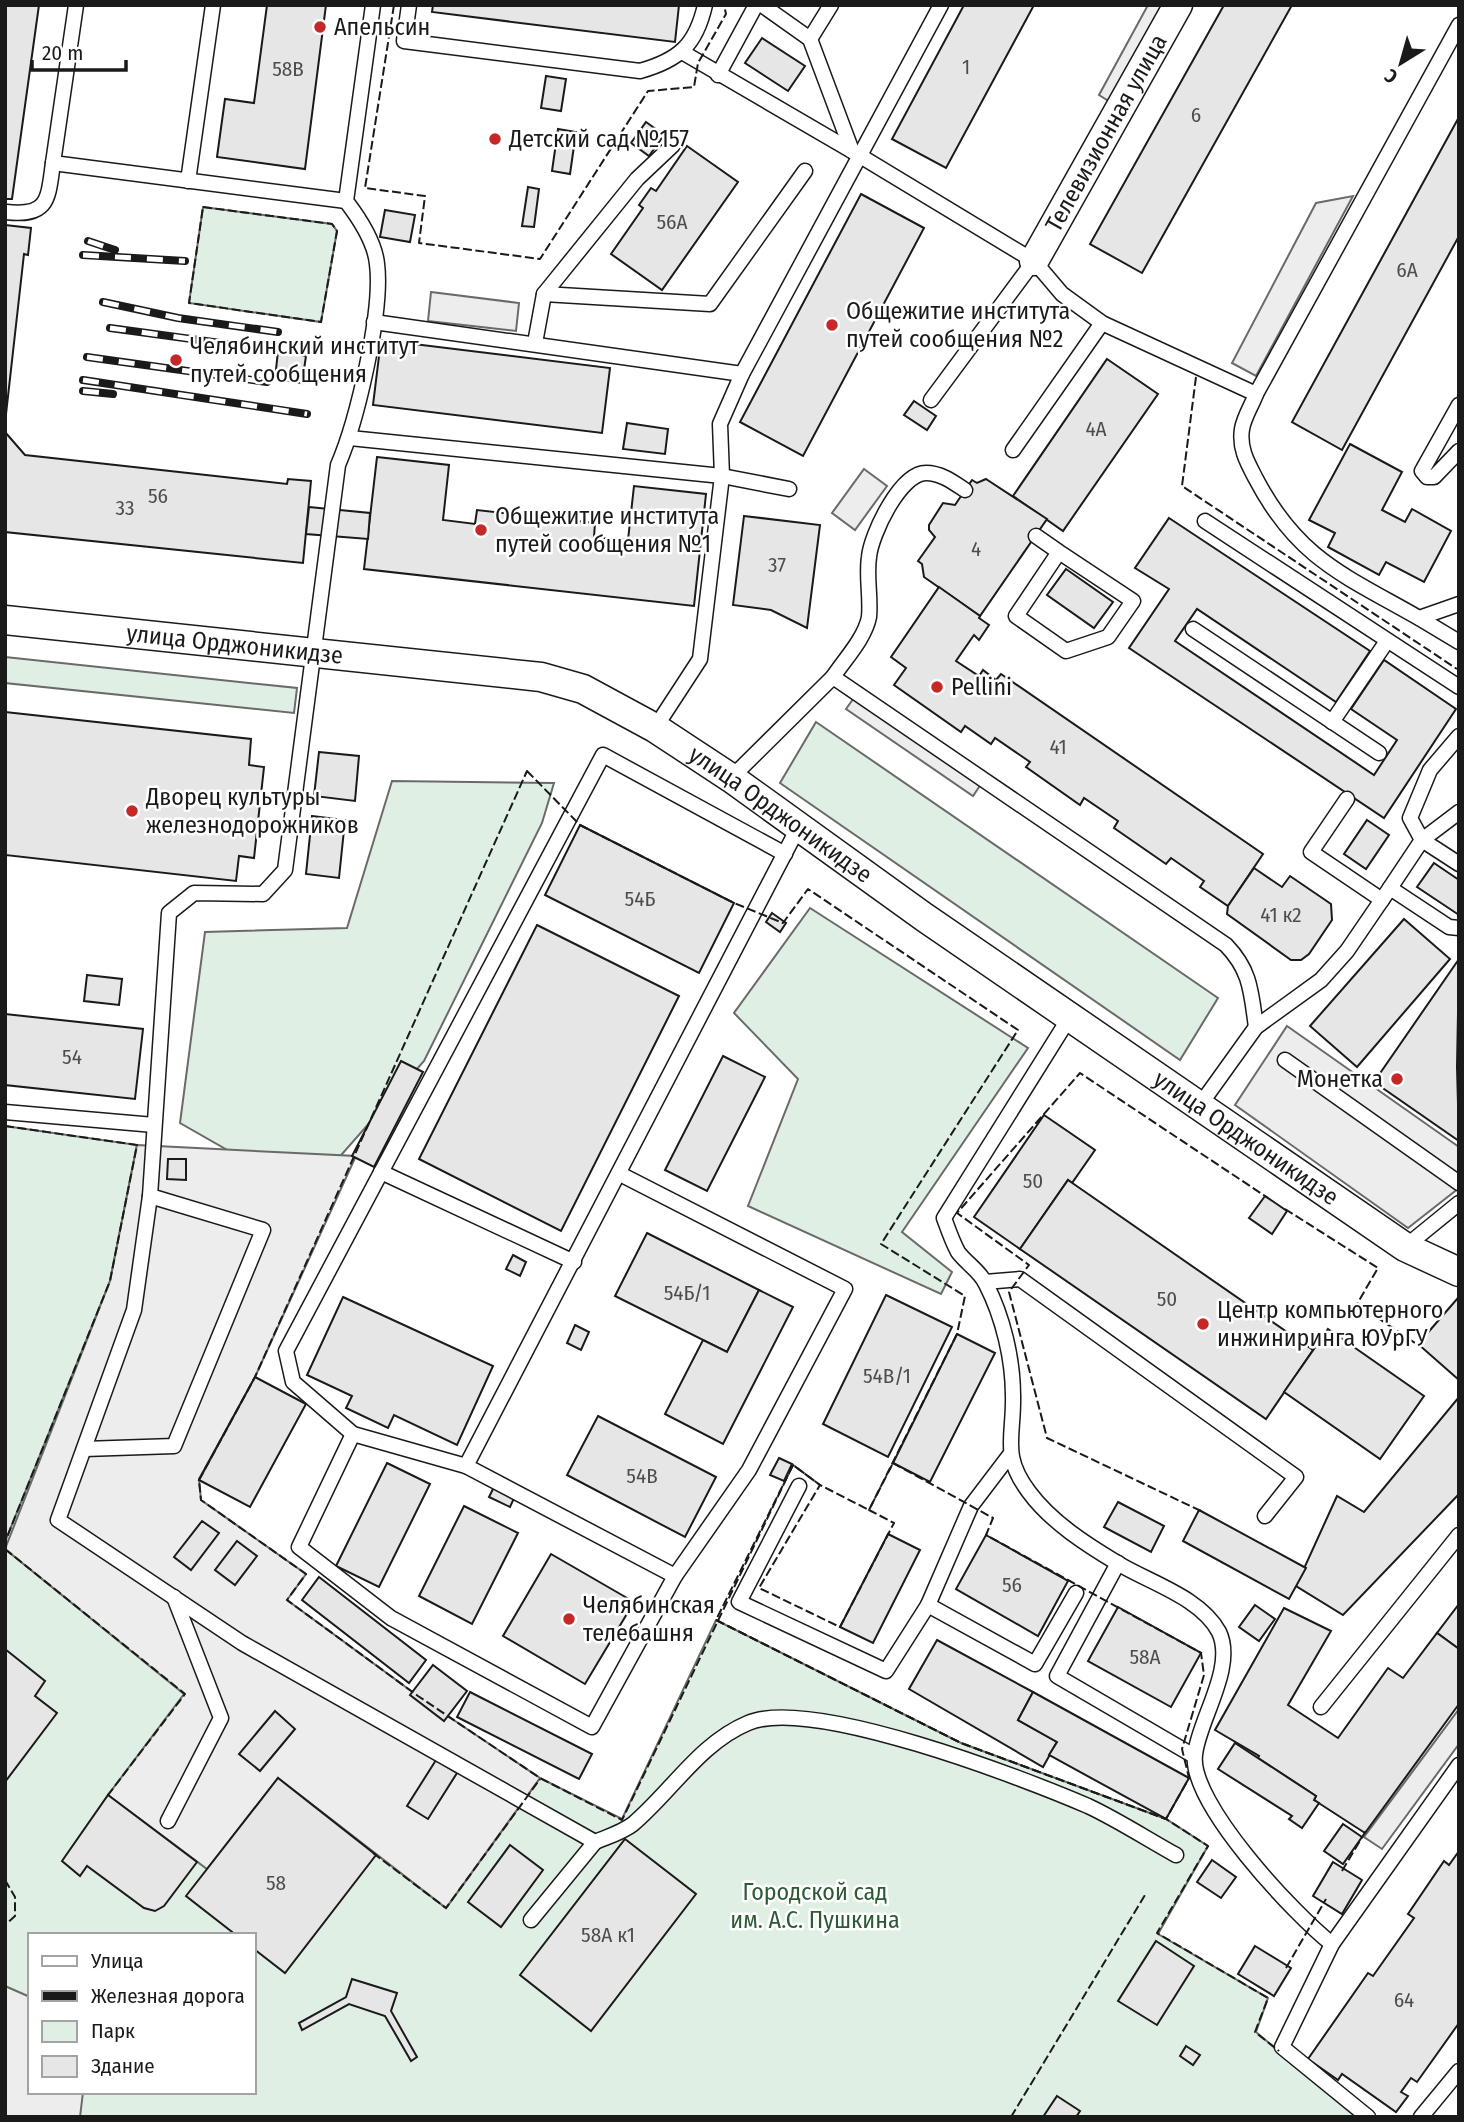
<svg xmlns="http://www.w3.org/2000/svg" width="1464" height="2122" font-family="'Fira Sans Condensed',sans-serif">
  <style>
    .green { fill: #e0efe3; stroke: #6a6a6a; stroke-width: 2; fill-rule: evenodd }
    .parking { fill: #ededed; stroke: #6a6a6a; stroke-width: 2 }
    .building { fill: #e6e6e6; stroke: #1a1a1a; stroke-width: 2 }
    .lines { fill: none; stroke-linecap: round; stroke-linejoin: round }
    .service-casing { stroke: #1a1a1a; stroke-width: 17 }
    .minor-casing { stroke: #1a1a1a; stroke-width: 31 }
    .service { stroke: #fff; stroke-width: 14 }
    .minor { stroke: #fff; stroke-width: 28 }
    .rail-casing { stroke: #1a1a1a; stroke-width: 8 }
    .rail { stroke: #fff; stroke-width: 5; stroke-dasharray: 16; stroke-linecap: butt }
    .fence { stroke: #1a1a1a; stroke-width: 2; stroke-dasharray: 9 3.5; stroke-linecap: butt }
    .poi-dot { fill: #c62828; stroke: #fff; stroke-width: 2.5 }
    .labels { text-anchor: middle; stroke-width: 5; stroke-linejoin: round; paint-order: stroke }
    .number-label { font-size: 21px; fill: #4d4d4d }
    .poi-label { font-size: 24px; fill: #1a1a1a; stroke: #fff; text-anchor: start }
    .street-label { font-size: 24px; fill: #1a1a1a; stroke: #fff }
    .park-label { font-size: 24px; fill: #2b5a34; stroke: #fff }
  </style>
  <rect width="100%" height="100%" fill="#fff"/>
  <!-- green -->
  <g class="green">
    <polygon points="203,207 332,224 337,231 321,322 189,303"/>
    <polygon points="5,657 297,688 294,713 5,683"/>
    <polygon points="816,722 1218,998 1180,1060 780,783"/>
    <polygon points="392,781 554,783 542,823 424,1061 306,1195 180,1123 205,932 347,928"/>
    <polygon points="810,908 1028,1048 902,1232 952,1272 941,1294 748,1206 798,1079 734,1013"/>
    <polygon points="5,1126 137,1145 110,1281 5,1542"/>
    <path d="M5 1549 185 1694 208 1868 278 1778 446 1908 540 1778 622 1819 716 1620 961 1743 1166 1819 1208 1846 1158 1934 1268 1998 1256 2032 1357 2117H5ZM30 1935H254V2092H30Z"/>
  </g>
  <!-- parking -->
  <g class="parking">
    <polygon points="1148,5 1170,5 1115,105 1099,95"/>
    <polygon points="1353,196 1256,376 1232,363 1316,203"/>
    <polygon points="431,292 519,303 516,331 428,321"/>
    <polygon points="864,469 887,486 855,530 832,513"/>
    <polygon points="856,695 983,781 973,796 846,709"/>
    <polygon points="1287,1026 1459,1147 1459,1188 1408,1228 1235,1105"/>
    <polygon points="137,1145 356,1156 255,1377 199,1479 201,1500 306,1574 287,1600 418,1696 540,1778 446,1908 278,1778 207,1869 108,1795 184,1694 5,1549 110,1281"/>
    <polygon points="1459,1709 1459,1744 1382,1849 1364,1837"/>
    <polygon points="5,1986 30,1997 30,2092 83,2092 80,2117 5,2117"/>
  </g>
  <!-- building -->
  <g class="building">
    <polygon points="5,5 39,5 12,199 5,199"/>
    <polygon points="267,5 326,5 305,169 217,157 225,99 254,103"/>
    <polygon points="433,5 679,5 675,42 432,12"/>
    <polygon points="964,5 1034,5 946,168 892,139"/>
    <polygon points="1224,5 1292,5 1142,273 1090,244"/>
    <polygon points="762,38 805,66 788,91 745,63"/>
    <polygon points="546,76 566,79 561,111 541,108"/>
    <polygon points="1459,117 1459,236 1342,450 1292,422"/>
    <polygon points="646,122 664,135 649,156 631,143"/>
    <polygon points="558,129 576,132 570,174 552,171"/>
    <polygon points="687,146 738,182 662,290 611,254 643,208 639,205 651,188 656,191"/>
    <polygon points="528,187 539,189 534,227 522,226"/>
    <polygon points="861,194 924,228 803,456 740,422"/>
    <polygon points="385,210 415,215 410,242 380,237"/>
    <polygon points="5,225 31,228 28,255 24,254 5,423"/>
    <polygon points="381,340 610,368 602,433 373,405"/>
    <polygon points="278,351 306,356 302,383 275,379"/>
    <polygon points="1107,359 1158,394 1063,531 1013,496"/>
    <polygon points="914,401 936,416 927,430 904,415"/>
    <polygon points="627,423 668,429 665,454 623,449"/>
    <polygon points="5,432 25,455 287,484 288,479 311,481 303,563 5,532"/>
    <polygon points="1350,444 1402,472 1382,510 1405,522 1412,509 1451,531 1424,582 1386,562 1379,575 1328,547 1335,533 1309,520"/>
    <polygon points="377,457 449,465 443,520 475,524 477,510 595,523 594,537 628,540 634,486 706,494 694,606 364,569"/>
    <polygon points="986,479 1047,519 980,616 924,577 922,564 918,561 935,537 929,530 929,525 943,503 955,505 972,480 977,483"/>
    <polygon points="309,507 370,513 368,539 306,534"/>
    <polygon points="744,516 820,525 807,628 771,610 733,605"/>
    <polygon points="1169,518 1370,651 1336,702 1197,609 1175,641 1374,775 1397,740 1351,709 1384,660 1456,709 1384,818 1129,648 1169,589 1135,568"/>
    <polygon points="1066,569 1113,602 1094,628 1047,595"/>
    <polygon points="939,587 980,616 979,618 989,625 979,640 974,635 956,661 979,676 983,670 996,680 1001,674 1263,854 1228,906 1200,887 1204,881 1171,858 1166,864 1114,828 1118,821 1084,798 1080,805 1026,767 1030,762 995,738 991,744 965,726 961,732 894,685 906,668 891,657"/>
    <polygon points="5,712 251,739 249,765 264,767 254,858 239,856 236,881 6,855 5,862"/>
    <polygon points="319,752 359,756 355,801 314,796"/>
    <polygon points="312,816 345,820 339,878 306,874"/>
    <polygon points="1367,820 1389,835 1366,869 1344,854"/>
    <polygon points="580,825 734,903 699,973 545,895"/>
    <polygon points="1434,863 1459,880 1459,915 1417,887"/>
    <polygon points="1254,868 1282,887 1290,876 1331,904 1332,920 1309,954 1301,960 1291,960 1227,914 1228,906"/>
    <polygon points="772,913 786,923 780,932 766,922"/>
    <polygon points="1404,919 1450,959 1357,1067 1310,1026"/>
    <polygon points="537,925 679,996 561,1231 419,1159"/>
    <polygon points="1459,959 1457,1067 1459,1141 1374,1082"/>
    <polygon points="87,975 122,979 119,1005 84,1001"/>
    <polygon points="5,1014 143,1029 135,1099 5,1085"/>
    <polygon points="723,1056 765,1077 707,1191 665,1170"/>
    <polygon points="401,1061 423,1072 374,1167 352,1156"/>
    <polygon points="1044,1115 1095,1150 1072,1183 1068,1180 1020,1249 974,1217"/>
    <polygon points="168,1159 186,1159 186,1180 167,1179"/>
    <polygon points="1068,1180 1313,1350 1266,1419 1020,1249"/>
    <polygon points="1265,1196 1287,1211 1272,1234 1249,1218"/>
    <polygon points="647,1233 759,1290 727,1352 615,1296"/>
    <polygon points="513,1255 526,1262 520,1276 506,1269"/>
    <polygon points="759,1290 793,1307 723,1444 665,1414 703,1340 727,1352"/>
    <polygon points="886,1295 952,1327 888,1457 823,1424"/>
    <polygon points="343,1297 493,1366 457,1445 394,1415 388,1428 346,1408 352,1396 307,1375"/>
    <polygon points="1457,1299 1459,1301 1459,1380 1418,1344"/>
    <polygon points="575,1325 589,1332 581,1350 567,1343"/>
    <polygon points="1328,1329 1424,1396 1380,1459 1284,1392"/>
    <polygon points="957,1334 995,1353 930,1482 893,1463"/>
    <polygon points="255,1377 306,1404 250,1507 199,1480"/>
    <polygon points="1459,1397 1459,1494 1343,1615 1296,1586 1337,1496 1364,1512"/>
    <polygon points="598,1416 716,1477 685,1537 567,1475"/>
    <polygon points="779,1458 792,1464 784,1481 770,1475"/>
    <polygon points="387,1463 430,1484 379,1587 336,1566"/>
    <polygon points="496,1483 516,1494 510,1507 489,1497"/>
    <polygon points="1118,1502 1164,1526 1151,1552 1104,1527"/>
    <polygon points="464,1506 518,1533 472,1624 419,1596"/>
    <polygon points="1199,1510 1306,1568 1289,1599 1183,1541"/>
    <polygon points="202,1521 219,1533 191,1570 174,1557"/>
    <polygon points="888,1534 920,1550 873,1643 840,1627"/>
    <polygon points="986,1535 1068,1581 1038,1636 956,1589"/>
    <polygon points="237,1541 257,1556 235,1585 215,1570"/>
    <polygon points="551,1554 634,1602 585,1684 503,1636"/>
    <polygon points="319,1577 426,1660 409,1683 302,1600"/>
    <polygon points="1459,1604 1459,1649 1437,1633"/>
    <polygon points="1255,1605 1275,1619 1259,1641 1239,1627"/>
    <polygon points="1118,1607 1201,1653 1171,1707 1088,1661"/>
    <polygon points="1284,1608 1331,1631 1288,1705 1338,1738 1388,1668 1403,1678 1437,1633 1459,1649 1459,1704 1365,1833 1314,1800 1316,1796 1258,1758 1259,1756 1215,1730"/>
    <polygon points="937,1640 1033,1692 1018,1720 1057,1742 1043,1767 909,1689"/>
    <polygon points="5,1649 45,1681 35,1696 57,1713 5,1782"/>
    <polygon points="433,1665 467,1691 444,1721 410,1695"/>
    <polygon points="470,1692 592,1754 579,1779 457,1717"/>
    <polygon points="1033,1692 1189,1778 1166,1819 1049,1755 1057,1742 1018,1720"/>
    <polygon points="275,1711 295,1729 260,1771 239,1754"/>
    <polygon points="1235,1743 1316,1796 1314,1800 1319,1803 1302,1828 1289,1819 1292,1816 1218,1769"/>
    <polygon points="436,1760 457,1773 428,1819 407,1806"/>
    <polygon points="278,1778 376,1855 285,1973 254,1949 254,1935 236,1935 186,1896"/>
    <polygon points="108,1795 197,1862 164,1906 155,1911 144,1908 87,1866 80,1876 62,1861"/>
    <polygon points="1343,1824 1362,1837 1343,1864 1324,1851"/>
    <polygon points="625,1839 696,1894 591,2031 520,1975"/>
    <polygon points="510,1845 543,1870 501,1927 468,1902"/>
    <polygon points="1459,1851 1459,2023 1417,2082 1411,2078 1401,2092 1408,2096 1396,2112 1342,2074 1338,2080 1308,2059 1368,1973 1373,1976 1414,1918 1408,1914 1444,1861 1449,1865"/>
    <polygon points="1212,1860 1236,1877 1221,1898 1197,1882"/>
    <polygon points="1333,1862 1362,1880 1342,1914 1313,1896"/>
    <polygon points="1156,1941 1194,1966 1157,2025 1118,2001"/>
    <polygon points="1255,1946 1291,1968 1274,1996 1238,1974"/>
    <polygon points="352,1979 397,1993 391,2011 417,2057 411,2061 385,2016 349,2004 302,2030 299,2023 346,1997"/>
    <polygon points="1186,2046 1200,2055 1193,2065 1180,2056"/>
    <polygon points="1057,2096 1080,2111 1076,2117 1043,2117"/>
  </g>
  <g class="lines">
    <!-- service casing -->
    <g class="service-casing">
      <g id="service">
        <polyline points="76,5 53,163 346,201"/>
        <path d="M373 5 346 201C359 218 375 243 377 264 383 311 357 421 338 465L285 870 263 894 194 893 169 913 150 1196 134 1310 58 1520 242 1643 595 1842 531 1920"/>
        <path d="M409 5 404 41 640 71C679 60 696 45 705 5"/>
        <polyline points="762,5 810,39 852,151 1034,261 1062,294 1102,323 1256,394"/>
        <path d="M1459 25 1256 394C1252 405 1244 417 1242 429 1239 448 1247 462 1256 479 1298 559 1344 575 1419 618L1459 604"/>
        <polyline points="810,39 831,5"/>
        <polyline points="682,52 852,151"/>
        <polyline points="718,75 756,5"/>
        <polyline points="188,181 213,5"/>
        <path d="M6 212C49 217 48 199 53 163"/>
        <polyline points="544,294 710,304 805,171"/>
        <polyline points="374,322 742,374"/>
        <polyline points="535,343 544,294 637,179 673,145"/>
        <polyline points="931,400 1034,261"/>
        <polyline points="1459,405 1422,471 1427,477 1434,477 1459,451"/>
        <polyline points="350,438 722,476 789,489"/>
        <polyline points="1013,450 1102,323"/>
        <polyline points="1205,521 1459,687"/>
        <polyline points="1036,536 1059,552 1016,616 1066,651 1108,637 1133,601 1059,552"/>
        <polyline points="1419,618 1459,642"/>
        <polyline points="1193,629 1379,753"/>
        <path d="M833 677C845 659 865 638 869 617 871 597 866 577 869 557 871 535 900 473 926 473 941 473 953 482 965 490"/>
        <polyline points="1332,722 1387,641"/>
        <polyline points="655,728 700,659 722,476 720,424 742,374 941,5"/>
        <polyline points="1459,736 1430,770 1410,818 1422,840 1459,864"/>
        <path d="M731 778 833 677 1226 945C1251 971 1251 992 1256 1027"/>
        <polyline points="1347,799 1311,852 1382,900"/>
        <polyline points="1390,888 1422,840 1459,812"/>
        <path d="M1071 1015 944 1218C948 1229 952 1241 958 1252 966 1263 980 1271 986 1284 1003 1317 1013 1359 1013 1396 1014 1437 1001 1455 1029 1492 1051 1522 1087 1545 1119 1564 1151 1583 1201 1598 1219 1632 1236 1668 1198 1721 1195 1755 1189 1803 1295 1915 1332 1944"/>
        <polyline points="1285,1060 1459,1183"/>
        <polyline points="1200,1105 1256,1027 1321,980 1347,951 1390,888 1449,927 1459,928"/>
        <polyline points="5,1112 154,1125"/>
        <polyline points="381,1172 574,1262"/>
        <polyline points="620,1174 845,1289 749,1470 675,1576"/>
        <polyline points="1405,1247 1459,1203"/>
        <polyline points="985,1282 1020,1279 1296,1477 1265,1516"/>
        <polyline points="353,1434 299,1547 391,1618 592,1727 675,1576 466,1466 799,826"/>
        <polyline points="84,1449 174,1446 263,1230 150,1196"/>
        <polyline points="466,1466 353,1434 293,1382 286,1351 603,755 785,854"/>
        <polyline points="799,1486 739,1602 886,1671 928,1605 971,1506 1009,1456"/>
        <polyline points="1118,1563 1057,1676 1194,1756"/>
        <polyline points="928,1605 1035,1664 1076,1593"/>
        <polyline points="1321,1707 1459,1535"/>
        <polyline points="168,1821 221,1718 174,1597"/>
        <path d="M595 1842C607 1837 623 1832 633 1824 671 1792 700 1743 748 1723 811 1696 1023 1778 1088 1806 1118 1820 1147 1839 1176 1855"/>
        <polyline points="1368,2117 1282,2047 1332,1944 1459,1765"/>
        <polyline points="1421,2117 1459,2071"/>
      </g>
    </g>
    <!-- minor casing -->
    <g class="minor-casing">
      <g id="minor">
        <path id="s1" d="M1034 261 1178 5"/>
        <path id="s2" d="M5 620 541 677 583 689 655 728 731 778 924 917 1405 1247 1459 1272"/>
      </g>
    </g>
    <!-- service -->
    <use href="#service" class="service"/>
    <!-- minor -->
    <use href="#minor" class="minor"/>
    <!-- rail casing -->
    <g class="rail-casing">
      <g id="rail">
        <polyline points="88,241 115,250"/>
        <polyline points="83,255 185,261"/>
        <polyline points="103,302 178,318 278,332"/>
        <polyline points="110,328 273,350"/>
        <polyline points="87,357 267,382"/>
        <polyline points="83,380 307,414"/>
        <polyline points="83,391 113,394"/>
      </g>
    </g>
    <!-- rail -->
    <use href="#rail" class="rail"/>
    <!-- fence -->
    <g class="fence">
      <polyline points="394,5 365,188 425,196 419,243 540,259 648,91 694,87 698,63 726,14 724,5"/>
      <polygon points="203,207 332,224 337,231 321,322 189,303"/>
      <polyline points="1196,377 1182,486 1457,669"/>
      <polygon points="527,771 580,825 734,903 783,923 808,889 1018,1030 881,1244 965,1296 957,1334 869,1510 820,1485 793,1465 622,1820 540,1778 418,1696 287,1600 306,1574 201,1500 199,1480 255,1377"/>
      <polyline points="5,1126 137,1145 110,1281 5,1542"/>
      <polyline points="1285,1209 1378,1268 1357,1304 1421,1347"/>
      <polygon points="893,1463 993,1518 986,1535 1201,1653 1204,1675 1182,1749 1189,1778 1166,1819 961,1743 716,1620 793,1465 820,1485 759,1588 840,1627 894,1523 869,1510"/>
      <polyline points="1201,1511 1047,1438 1009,1292 1029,1265 957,1213 1080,1073 1268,1198"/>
      <polyline points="5,1549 185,1694 108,1795 110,1797"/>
      <polyline points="716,1620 961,1743 1166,1819 1208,1846 1157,1933 1268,1998 1255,2032 1279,2051"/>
      <polyline points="373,1853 446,1908 540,1779"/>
      <polyline points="1342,1871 1367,1829"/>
      <polyline points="5,1880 15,1897 15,1916 5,1925"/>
      <polyline points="1286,1968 1326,1899"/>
      <polyline points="929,2117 930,2117"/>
      <polyline points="1011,2117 1145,1895"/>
    </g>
  </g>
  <!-- markers -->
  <g class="poi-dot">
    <circle cx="320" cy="27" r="7"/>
    <circle cx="495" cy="139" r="7"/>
    <circle cx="832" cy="325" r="7"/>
    <circle cx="176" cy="360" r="7"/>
    <circle cx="481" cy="530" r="7"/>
    <circle cx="937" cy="687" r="7"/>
    <circle cx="132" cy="811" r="7"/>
    <circle cx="1397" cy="1079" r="7"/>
    <circle cx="1203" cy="1324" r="7"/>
    <circle cx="569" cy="1619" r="7"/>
  </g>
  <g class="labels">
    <!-- number labels -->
    <g class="number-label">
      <text x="966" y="74">1</text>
      <text x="288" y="76">58В</text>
      <text x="1196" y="122">6</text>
      <text x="672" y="229">56А</text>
      <text x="1407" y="277">6А</text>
      <text x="1096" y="436">4А</text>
      <text x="158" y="503">56</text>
      <text x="125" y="515">33</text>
      <text x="976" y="556">4</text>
      <text x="777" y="572">37</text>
      <text x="1058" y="754">41</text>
      <text x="640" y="906">54Б</text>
      <text x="1281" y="922">41 к2</text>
      <text x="72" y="1064">54</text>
      <text x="1033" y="1188">50</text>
      <text x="687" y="1300">54Б/1</text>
      <text x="1167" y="1306">50</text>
      <text x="887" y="1383">54В/1</text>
      <text x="642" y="1483">54В</text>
      <text x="1012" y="1592">56</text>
      <text x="1145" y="1664">58А</text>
      <text x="276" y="1890">58</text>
      <text x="608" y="1942">58А к1</text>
      <text x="1404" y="2007">64</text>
    </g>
    <!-- poi labels -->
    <g class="poi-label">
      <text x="334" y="35">Апельсин</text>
      <text x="509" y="147">Детский сад №157</text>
      <text x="846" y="319">Общежитие института<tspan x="846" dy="28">путей сообщения №2</tspan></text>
      <text x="190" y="354">Челябинский институт<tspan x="190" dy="28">путей сообщения</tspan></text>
      <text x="495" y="524">Общежитие института<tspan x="495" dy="28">путей сообщения №1</tspan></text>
      <text x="951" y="695">Pellini</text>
      <text x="146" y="805">Дворец культуры<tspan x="146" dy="28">железнодорожников</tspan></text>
      <text x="1383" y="1087" text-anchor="end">Монетка</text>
      <text x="1217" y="1318">Центр компьютерного<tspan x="1217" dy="28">инжиниринга ЮУрГУ</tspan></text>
      <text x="583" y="1613">Челябинская<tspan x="583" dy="28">телебашня</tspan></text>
    </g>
    <!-- street labels -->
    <g class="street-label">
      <text dy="8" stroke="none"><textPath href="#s1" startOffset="147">Телевизионная улица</textPath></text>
      <text dy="8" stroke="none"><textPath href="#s2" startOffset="231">улица Орджоникидзе</textPath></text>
      <text dy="8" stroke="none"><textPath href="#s2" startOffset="817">улица Орджоникидзе</textPath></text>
      <text dy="8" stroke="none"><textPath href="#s2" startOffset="1384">улица Орджоникидзе</textPath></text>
    </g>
    <!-- park labels -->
    <g class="park-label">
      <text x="815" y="1900">Городской сад<tspan x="815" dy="28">им. А.С. Пушкина</tspan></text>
    </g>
  </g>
  <!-- border -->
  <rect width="1464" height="2122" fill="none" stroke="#1a1a1a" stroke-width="14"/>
  <!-- legend -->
  <rect x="28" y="1933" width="228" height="161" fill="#ffffff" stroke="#a3a3a3" stroke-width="2"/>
  <rect x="42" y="1956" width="35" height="10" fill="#ffffff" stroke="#a3a3a3" stroke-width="2"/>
  <text x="91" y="1968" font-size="21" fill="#1a1a1a">Улица</text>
  <rect x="42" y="1991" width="35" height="10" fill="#1a1a1a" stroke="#a3a3a3" stroke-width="2"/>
  <text x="91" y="2003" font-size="21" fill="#1a1a1a">Железная дорога</text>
  <rect x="42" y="2021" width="35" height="21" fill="#e0efe3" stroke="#a3a3a3" stroke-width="2"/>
  <text x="91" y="2038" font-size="21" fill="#1a1a1a">Парк</text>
  <rect x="42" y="2056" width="35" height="21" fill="#e6e6e6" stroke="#a3a3a3" stroke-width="2"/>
  <text x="91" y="2073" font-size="21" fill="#1a1a1a">Здание</text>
  <!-- north arrow -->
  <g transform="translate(1401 63) rotate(217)" stroke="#ffffff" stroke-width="5" paint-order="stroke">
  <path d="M0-5L12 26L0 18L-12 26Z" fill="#1a1a1a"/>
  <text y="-10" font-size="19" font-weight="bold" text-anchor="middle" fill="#1a1a1a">С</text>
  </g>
  <!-- scale -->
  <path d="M32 60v10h94v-10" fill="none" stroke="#1a1a1a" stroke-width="3.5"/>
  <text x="42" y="60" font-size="21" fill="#1a1a1a" stroke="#ffffff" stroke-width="5" paint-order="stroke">20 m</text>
</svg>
